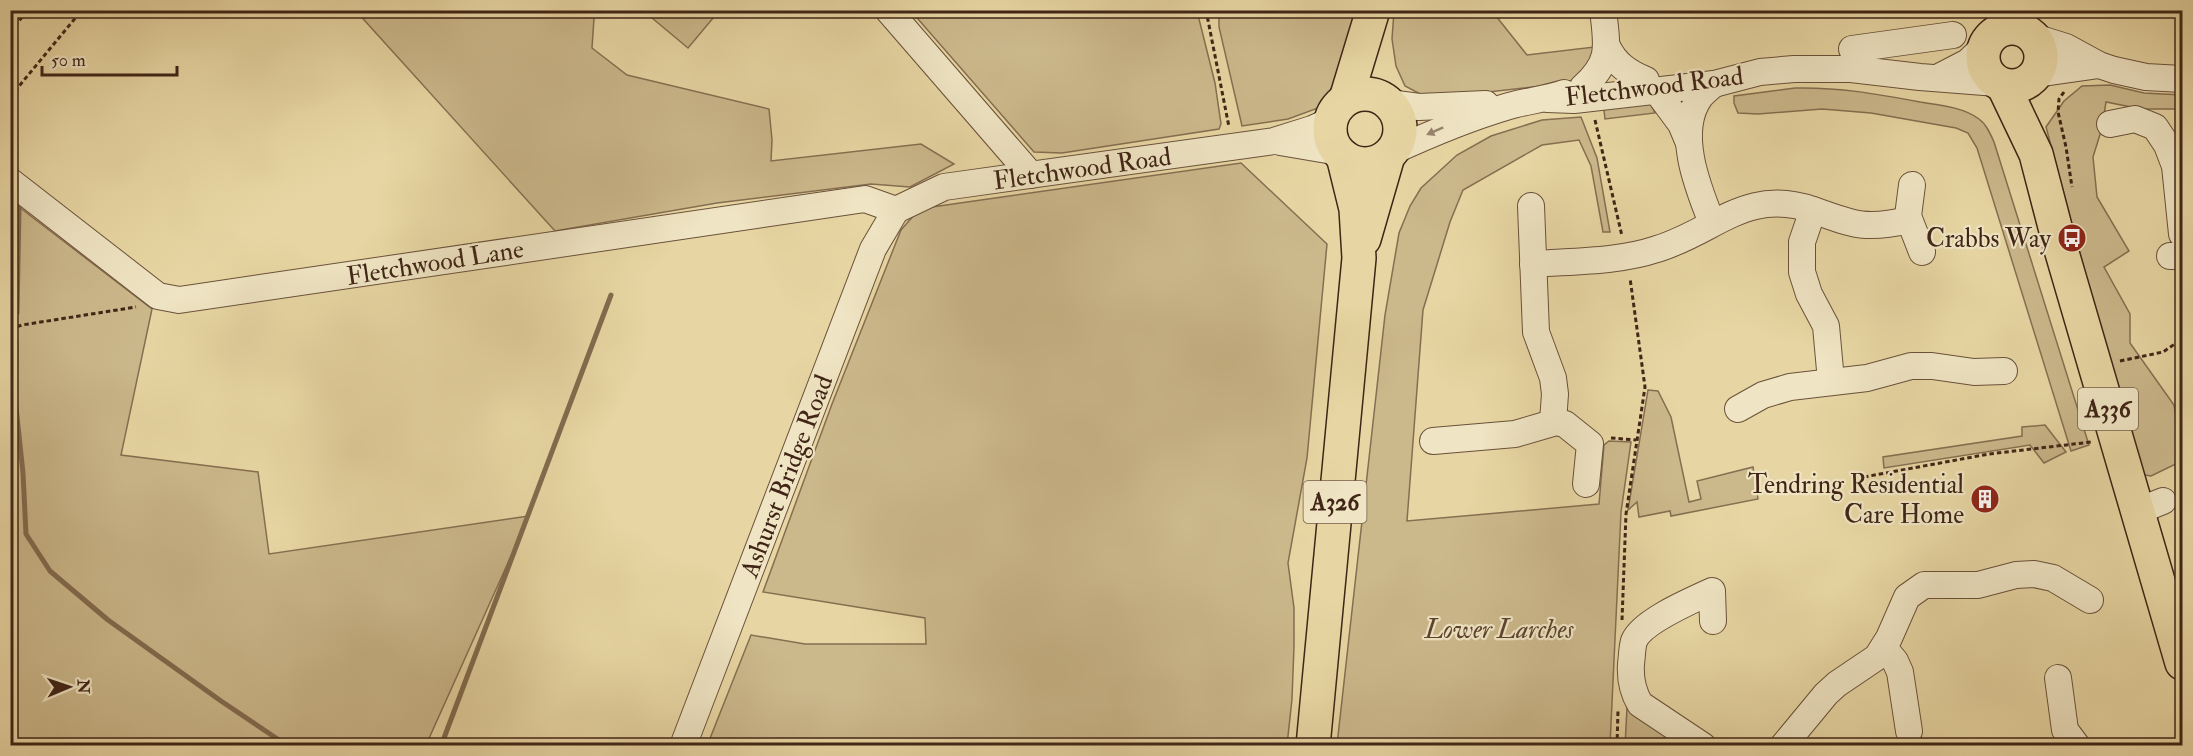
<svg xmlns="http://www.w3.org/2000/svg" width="2193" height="756" font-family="'IM FELL Double Pica',serif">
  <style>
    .green { fill: #cbb88b; stroke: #866e51; stroke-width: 1.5 }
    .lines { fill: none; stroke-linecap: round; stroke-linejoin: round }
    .stream { stroke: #826b4e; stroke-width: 5 }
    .minor-casing { stroke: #6a513a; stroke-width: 28 }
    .major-casing { stroke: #402517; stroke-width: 36 }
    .path { stroke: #402517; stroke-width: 3; stroke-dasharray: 4.5 3; stroke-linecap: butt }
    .minor { stroke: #efe4c3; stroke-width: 26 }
    .major { stroke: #e7d6a3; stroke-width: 33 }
    .oneway { fill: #98846d }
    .labels { text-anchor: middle; stroke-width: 4.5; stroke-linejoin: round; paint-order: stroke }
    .shield { fill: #efe4c3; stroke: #745e4b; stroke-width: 1.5 }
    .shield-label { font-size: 24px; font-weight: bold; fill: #402517 }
    .street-label { font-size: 26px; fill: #402517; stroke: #efe4c3 }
    .poi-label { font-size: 26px; fill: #402517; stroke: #efe4c3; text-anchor: end }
    .park-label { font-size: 26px; font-style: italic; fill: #5c422e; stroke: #efe4c3 }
  </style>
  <rect width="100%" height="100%" fill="#e7d6a3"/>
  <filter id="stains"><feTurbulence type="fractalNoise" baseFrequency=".00333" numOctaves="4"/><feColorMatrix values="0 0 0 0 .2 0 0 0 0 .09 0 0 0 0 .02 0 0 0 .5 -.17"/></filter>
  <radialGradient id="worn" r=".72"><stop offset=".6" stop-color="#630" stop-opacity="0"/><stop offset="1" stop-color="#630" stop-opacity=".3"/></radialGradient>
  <!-- green -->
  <g class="green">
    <polygon points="356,11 586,11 594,18 592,48 627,75 769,109 772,140 771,161 921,144 954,164 910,187 871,184 717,203 555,231"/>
    <polygon points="658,11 658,10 719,11 688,48 652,18"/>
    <polygon points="911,11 1197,11 1215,83 1221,124 1219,129 1062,153 1034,152"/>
    <polygon points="1219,11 1361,11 1349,57 1321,107 1288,119 1242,126 1219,27"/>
    <polygon points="1394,11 1492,11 1527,55 1594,47 1592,63 1574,80 1550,85 1444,97 1422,95 1405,86 1396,66 1392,39"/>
    <polygon points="2110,85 2144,93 2182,95 2182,109 2141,109 2106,102 2102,128 2093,157 2097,197 2129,251 2104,267 2130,314 2130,343 2174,405 2182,446 2182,461 2151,476 2139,474 2046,127 2064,101 2082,86"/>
    <path d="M1795 88C1839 87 1877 94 1920 102 1939 105 1963 107 1979 119 1986 124 1990 133 1994 142L2089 445 2071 451 1977 148 1968 133 1956 128 1871 113 1822 109 1758 114 1738 113 1734 103V96Z"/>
    <polygon points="1648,99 1655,113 1605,119 1603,102"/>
    <polygon points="1581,117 1597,158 1610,232 1603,232 1591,166 1579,140 1542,145 1463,190 1450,222 1423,310 1407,521 1599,504 1604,445 1609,441 1631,442 1621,512 1610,745 1337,745 1385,315 1399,233 1410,206 1421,188 1457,155 1491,136 1542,120"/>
    <polygon points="1241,163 1327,244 1307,458 1288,563 1294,608 1294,646 1292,699 1287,745 707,746 751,635 805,644 926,644 925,618 763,592 832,404 901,230 915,214 932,207"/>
    <polygon points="10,200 152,309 121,455 258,472 269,554 529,516 426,745 11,745"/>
    <polygon points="1648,390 1658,391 1671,417 1689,502 1701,499 1697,481 1753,467 1758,499 1671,516 1670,511 1639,517 1637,502 1628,510"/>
    <polygon points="2045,425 2066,452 2044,463 2030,445 1884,468 1883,457 2022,436 2022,427"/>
    <polygon points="1627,708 1690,745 1625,746"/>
  </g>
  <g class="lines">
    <!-- stream -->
    <g class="stream">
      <polyline points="17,313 19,207"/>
      <polyline points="16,341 15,398 23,473 26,534 50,571 108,620 221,701 288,746"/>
      <polyline points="441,746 611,295"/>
    </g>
    <!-- minor casing -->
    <g class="minor-casing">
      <g id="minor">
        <polyline points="888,10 1031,175"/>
        <polyline points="2034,37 2066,47 2099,65 2114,70 2146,77 2182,79"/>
        <path d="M1607 46C1615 64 1629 73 1646 80"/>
        <polyline points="1852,49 1953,35"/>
        <polyline points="2036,74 2099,65"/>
        <polyline points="1939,77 1968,62 1986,45"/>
        <path d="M1583 87C1612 62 1607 45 1603 10"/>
        <polyline points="1656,90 1681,124 1689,143"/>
        <polyline points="1547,99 1574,100 1714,84 1760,72 1794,69 1851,69 1920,77 1997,83"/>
        <polyline points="1389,103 1419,107 1486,104"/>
        <polyline points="2110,124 2135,119 2155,127 2167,145 2175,166 2182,234"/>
        <polyline points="1280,142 1339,152"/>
        <path d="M1391 152C1430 134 1468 118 1509 106 1527 101 1546 99 1564 93"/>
        <polyline points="10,181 158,296 179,300 865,199 896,210"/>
        <polyline points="1912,185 1908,216 1922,252"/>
        <polyline points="1531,206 1536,332 1553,378 1555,394 1553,422"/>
        <polyline points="896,210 944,187 1274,141 1312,129 1332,120"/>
        <path d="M1712 223C1698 188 1675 132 1700 97 1704 92 1709 88 1714 84"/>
        <polyline points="2170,256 2182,256"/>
        <path d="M1533 264C1574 261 1618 262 1657 249 1716 231 1746 187 1813 210"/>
        <path d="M1831 381 1826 326 1809 294 1802 272V242L1813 210C1854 225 1866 230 1909 220"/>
        <polyline points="1738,409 1763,395 1790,387 1867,378 1911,366 1932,366 1974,372 2004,371"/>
        <polyline points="1433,441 1515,434 1556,422 1565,424 1590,444 1586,484"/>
        <polyline points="2138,511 2163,501"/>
        <polyline points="1884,648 1895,661 1900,672 1909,731"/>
        <polyline points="2058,678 2065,730 2077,746"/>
        <polyline points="683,746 873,249 896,210"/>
        <path d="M1703 746 1640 704C1633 692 1630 678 1631 664 1632 657 1632 647 1634 641 1642 621 1693 600 1712 591L1713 621"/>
        <polyline points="1783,746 1826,694 1837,684 1877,657 1889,638 1907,597 1924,585 1978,585 2016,575 2034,574 2053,578 2090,600"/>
      </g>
    </g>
    <!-- major casing -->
    <g class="major-casing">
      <g id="major">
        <circle cx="2012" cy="57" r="29"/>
        <polyline points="2003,85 2036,154 2060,246 2182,663"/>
        <circle cx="1365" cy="129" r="35"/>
        <polyline points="1346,99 1373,10"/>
        <polyline points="1364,239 1388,156"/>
        <polyline points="1313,746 1359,258 1356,209 1343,156"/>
      </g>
    </g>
    <!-- path -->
    <g class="path">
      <polyline points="1206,10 1229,127"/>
      <polyline points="2029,10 2035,16"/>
      <polyline points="10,32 28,10"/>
      <polyline points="2064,92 2059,99 2058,112 2066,147 2072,187"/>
      <polyline points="10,97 82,10"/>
      <polyline points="1595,120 1622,236"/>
      <polyline points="10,329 22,325 136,307"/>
      <polyline points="2120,361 2163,352 2182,339"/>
      <polyline points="1611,438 1636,440"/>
      <polyline points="1864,477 1989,454 2091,442"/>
      <polyline points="2177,551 2180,554 2182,559"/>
      <polyline points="1622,620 1626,514 1645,387 1630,278"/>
      <polyline points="1617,746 1618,710"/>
    </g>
    <!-- minor -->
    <use href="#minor" class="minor"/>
    <!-- major -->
    <use href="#major" class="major"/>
  </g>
  <!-- one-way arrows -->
  <defs><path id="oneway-solid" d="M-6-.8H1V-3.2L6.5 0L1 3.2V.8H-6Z" transform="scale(1.5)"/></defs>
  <use class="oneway" href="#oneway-solid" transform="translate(1435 131) rotate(156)"/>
  <!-- icons -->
  <defs>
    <g id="bus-disc" transform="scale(1.5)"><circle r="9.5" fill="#8f2418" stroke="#efe4c3"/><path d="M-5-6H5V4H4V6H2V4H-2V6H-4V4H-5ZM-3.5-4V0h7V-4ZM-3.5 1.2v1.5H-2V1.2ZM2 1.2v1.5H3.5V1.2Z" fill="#fff"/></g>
    <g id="building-disc" transform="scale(1.5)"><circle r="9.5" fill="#8f2418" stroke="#efe4c3"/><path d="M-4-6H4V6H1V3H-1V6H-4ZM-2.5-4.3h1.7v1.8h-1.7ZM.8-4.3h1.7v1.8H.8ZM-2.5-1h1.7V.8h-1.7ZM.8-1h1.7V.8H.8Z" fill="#fff"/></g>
  </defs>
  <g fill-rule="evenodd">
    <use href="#bus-disc" x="2072" y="238"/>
    <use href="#building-disc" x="1985" y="499"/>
  </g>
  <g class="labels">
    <!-- shield labels -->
    <g class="shield">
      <rect x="2078" y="388" width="60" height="42" rx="4.5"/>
      <rect x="1303.5" y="481" width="63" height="42" rx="4.5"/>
    </g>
    <g class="shield-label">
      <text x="2108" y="417">A336</text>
      <text x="1335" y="510">A326</text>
    </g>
    <!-- street labels -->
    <g class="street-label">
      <text transform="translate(1654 86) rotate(-7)" y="9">Fletchwood Road</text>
      <text transform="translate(1082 168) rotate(-8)" y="9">Fletchwood Road</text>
      <text transform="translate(435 262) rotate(-9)" y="9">Fletchwood Lane</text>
      <text transform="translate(786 476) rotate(-69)" y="9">Ashurst Bridge Road</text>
    </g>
    <!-- poi labels -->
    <g class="poi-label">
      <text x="2051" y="247">Crabbs Way</text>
      <text x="1964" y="493">Tendring Residential<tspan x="1964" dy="30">Care Home</tspan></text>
    </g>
    <!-- park labels -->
    <g class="park-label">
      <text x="1499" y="638">Lower Larches</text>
    </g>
  </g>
  <!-- margin -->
  <rect width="2193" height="756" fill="none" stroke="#e7d6a3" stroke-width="36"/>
  <rect x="12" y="12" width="2169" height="732" fill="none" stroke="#402517" stroke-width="3"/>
  <rect x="18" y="18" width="2157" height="720" fill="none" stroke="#402517" stroke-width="1.5"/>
  <!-- north arrow -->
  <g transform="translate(69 687) rotate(88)" stroke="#efe4c3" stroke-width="4.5" paint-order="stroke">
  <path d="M0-4.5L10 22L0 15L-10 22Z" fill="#402517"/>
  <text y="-9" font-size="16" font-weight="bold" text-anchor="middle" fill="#402517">N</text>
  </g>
  <!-- scale -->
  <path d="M42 66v9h135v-9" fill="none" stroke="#402517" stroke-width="3"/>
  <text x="51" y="66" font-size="18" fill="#402517" stroke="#efe4c3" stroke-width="4.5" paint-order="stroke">50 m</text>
  <rect width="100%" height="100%" filter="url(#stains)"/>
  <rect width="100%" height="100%" fill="url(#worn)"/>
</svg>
